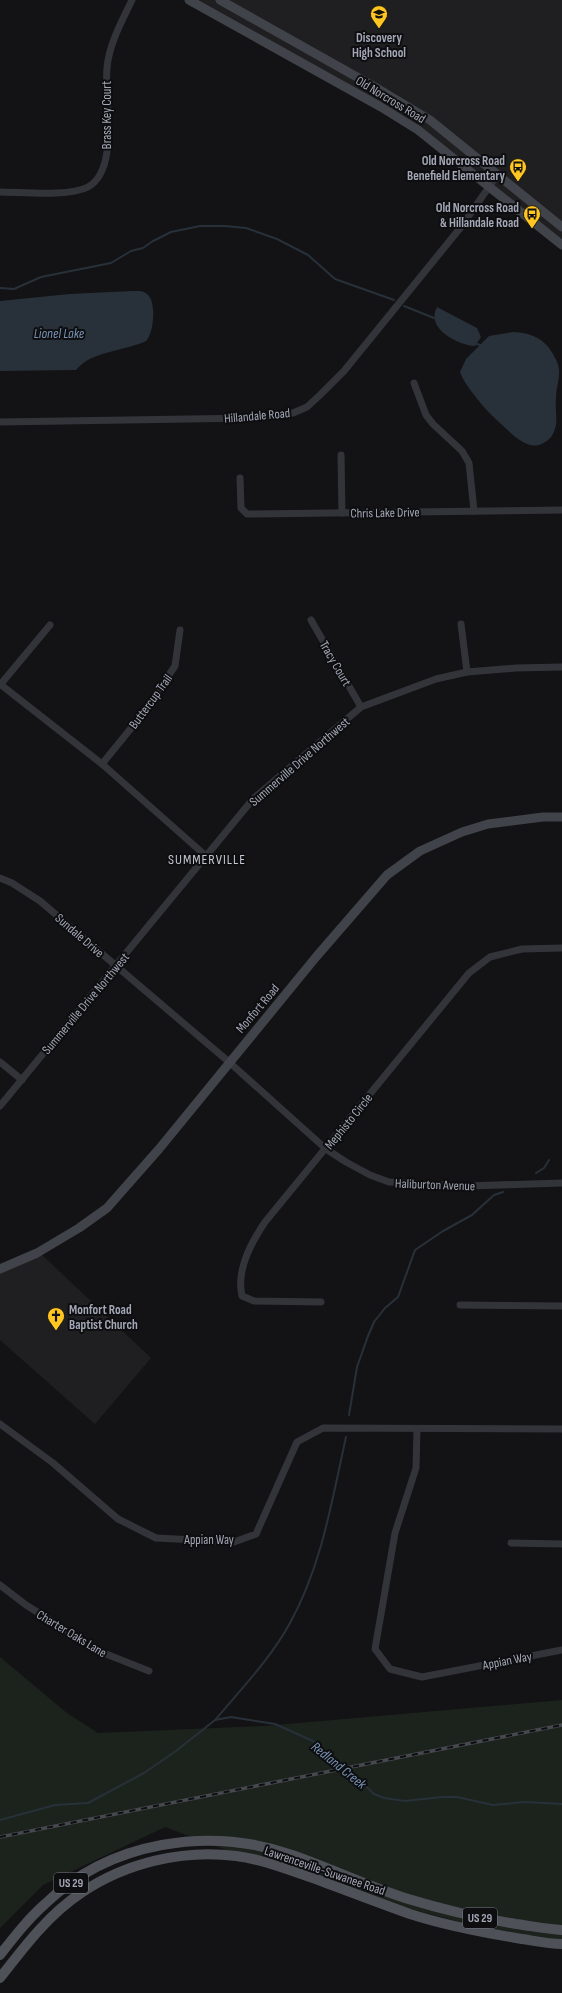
<svg xmlns="http://www.w3.org/2000/svg" width="562" height="1993" font-family="'Sofia Sans Condensed',sans-serif">
  <style>
    .built { fill: #1f1f22 }
    .green { fill: #1b231c }
    .water { fill: #283039 }
    .lines { fill: none; stroke-linecap: round; stroke-linejoin: round }
    .stream { stroke: #283039; stroke-width: 2 }
    .street { stroke: #33343a; stroke-width: 7 }
    .secondary { stroke: #41434a; stroke-width: 9 }
    .primary { stroke: #4f5159; stroke-width: 10 }
    .rail-casing { stroke: #46484f; stroke-width: 3.5 }
    .rail { stroke: #0e0e10; stroke-width: 2; stroke-dasharray: 6; stroke-linecap: butt }
    .labels { text-anchor: middle; stroke-width: 4; stroke-linejoin: round; paint-order: stroke }
    .shield { fill: #0e0e10; stroke: #767984; stroke-width: 1 }
    .shield-label { font-size: 12px; font-weight: bold; fill: #a3a7b6 }
    .poi-label { font-size: 13px; font-weight: bold; fill: #a3a7b6; stroke: #0e0e10; text-anchor: end }
    .street-label { font-size: 13px; fill: #a3a7b6; stroke: #0e0e10 }
    .water-label { font-size: 14px; font-style: italic; fill: #7793b4; stroke: #0e0e10 }
    .neighbourhood-label { font-size: 14px; letter-spacing: 1px; fill: #c4c7d2; stroke: #0e0e10 }
  </style>
  <rect width="100%" height="100%" fill="#131315"/>
  <!-- built -->
  <g class="built">
    <polygon points="194,0 562,0 562,244 407,118"/>
    <polygon points="40,1253 151,1358 95,1424 0,1340 0,1273"/>
  </g>
  <!-- green -->
  <polygon class="green" points="0,1657 67,1713 98,1733 264,1726 562,1700 562,1949 317,1884 165,1827 43,1885 0,1928"/>
  <!-- water -->
  <g class="water">
    <path d="M132 291C137 291 143 290 147 294 157 302 154 333 146 341 123 352 93 350 76 370L0 371V301L69 294Z"/>
    <path d="M437 307 477 328 481 337 475 346C457 345 425 328 437 307Z"/>
    <path d="M513 332C531 333 544 338 553 354 556 360 560 366 559 374 559 382 556 389 556 398 555 407 557 416 556 425 554 433 552 438 545 442 529 454 510 432 499 422 488 413 464 385 460 372L466 359 489 336Z"/>
  </g>
  <g class="lines">
    <!-- stream -->
    <g class="stream">
      <polyline points="0,288 14,289 41,277 111,263 131,251 143,248 153,241 171,232 200,226 225,226 246,228 277,239 308,255 335,279 394,300"/>
      <polyline points="404,306 434,318"/>
      <polyline points="477,344 480,345"/>
      <polyline points="536,1173 544,1168 549,1160"/>
      <polyline points="349,1415 357,1367 368,1336 374,1322 385,1308 398,1297 415,1250 443,1231 472,1215 494,1195 503,1192"/>
      <path d="M216 1719C242 1688 271 1658 290 1623 322 1565 332 1500 346 1437"/>
      <polyline points="0,1820 55,1805 88,1803 144,1773 176,1751 215,1720 231,1717 275,1724 313,1741 349,1770 374,1794 384,1798 405,1801 442,1797 457,1797 493,1805 525,1802 562,1804"/>
    </g>
    <!-- street -->
    <g class="street">
      <path d="M0 192C22 192 69 197 88 187 120 169 104 99 107 68 109 44 122 21 132 0"/>
      <polyline points="414,383 426,415 433,424 462,451 469,463 474,511"/>
      <polyline points="0,422 252,418 293,413 307,407 320,395 344,371 461,227 498,174"/>
      <polyline points="341,455 342,513"/>
      <polyline points="240,478 241,508 247,514 562,510"/>
      <polyline points="311,620 361,707"/>
      <polyline points="461,624 467,672"/>
      <polyline points="0,684 102,764 206,856"/>
      <polyline points="0,685 50,625"/>
      <polyline points="102,764 141,716 175,666 180,630"/>
      <polyline points="0,878 12,883 40,901 229,1062 326,1149 346,1162 370,1175 389,1182 466,1186 562,1183"/>
      <polyline points="0,1062 22,1080"/>
      <polyline points="0,1106 253,799 361,707 436,679 467,672 516,668 562,667"/>
      <path d="M321 1302 254 1301 242 1296C236 1270 251 1243 265 1222L469 973 490 957 522 949 562 948"/>
      <polyline points="460,1305 562,1306"/>
      <polyline points="0,1424 53,1463 118,1519 156,1538 234,1542 256,1534 297,1442 323,1428 562,1429"/>
      <polyline points="417,1429 416,1468 395,1533 375,1649 390,1669 422,1677 562,1650"/>
      <polyline points="511,1543 562,1544"/>
      <polyline points="0,1585 26,1605 101,1652 149,1671"/>
    </g>
    <!-- secondary -->
    <g class="secondary">
      <polyline points="189,0 381,107 418,130 562,245"/>
      <polyline points="220,0 380,90 430,120 562,227"/>
      <polyline points="0,1269 37,1253 79,1228 107,1208 159,1149 316,957 387,875 420,851 462,832 488,824 543,817 562,817"/>
    </g>
    <!-- primary -->
    <g class="primary">
      <path d="M0 1955C14 1937 28 1919 45 1904 110 1841 209 1826 292 1855 330 1868 367 1886 405 1898 441 1909 478 1918 516 1924 531 1926 547 1929 562 1930"/>
      <path d="M0 1978C24 1947 49 1914 81 1893 125 1863 183 1849 236 1856 261 1859 286 1869 310 1877 343 1889 376 1902 410 1914 444 1925 480 1932 516 1938 531 1940 546 1944 562 1944"/>
    </g>
    <!-- rail casing -->
    <g class="rail-casing">
      <polyline id="rail" points="0,1837 562,1725"/>
    </g>
    <!-- rail -->
    <use href="#rail" class="rail"/>
  </g>
  <!-- icons -->
  <defs>
    <g id="school-pin" transform="scale(0.9)"><path d="M0 17L-7.5 6A9.5 9.5 0 1 1 7.5 6Z" fill="#ffc520" stroke="#0e0e10"/><path d="M0-5L7-2L0 1L-7-2ZM-4 1L0 2.5L4 1V4Q0 6-4 4Z" fill="#111"/></g>
    <g id="bus-pin" transform="scale(0.9)"><path d="M0 17L-7.5 6A9.5 9.5 0 1 1 7.5 6Z" fill="#ffc520" stroke="#0e0e10"/><path d="M-5-6H5V4H4V6H2V4H-2V6H-4V4H-5ZM-3.5-4V0h7V-4ZM-3.5 1.2v1.5H-2V1.2ZM2 1.2v1.5H3.5V1.2Z" fill="#111"/></g>
    <g id="church-pin" transform="scale(0.9)"><path d="M0 17L-7.5 6A9.5 9.5 0 1 1 7.5 6Z" fill="#ffc520" stroke="#0e0e10"/><path d="M-1.2-6h2.4v3.5h3.3v2.4h-3.3V6h-2.4V-.1h-3.3v-2.4h3.3Z" fill="#111"/></g>
  </defs>
  <g fill-rule="evenodd">
    <use href="#school-pin" x="379" y="14"/>
    <use href="#bus-pin" x="518" y="167"/>
    <use href="#bus-pin" x="532" y="214"/>
    <use href="#church-pin" x="56" y="1316"/>
  </g>
  <g class="labels">
    <!-- shield labels -->
    <g class="shield">
      <rect x="54" y="1873" width="34" height="20" rx="3"/>
      <rect x="463" y="1908" width="34" height="20" rx="3"/>
    </g>
    <g class="shield-label">
      <text x="71" y="1887">US 29</text>
      <text x="480" y="1922">US 29</text>
    </g>
    <!-- poi labels -->
    <g class="poi-label">
      <text x="379" y="42" text-anchor="middle">Discovery<tspan x="379" dy="15">High School</tspan></text>
      <text x="505" y="165">Old Norcross Road<tspan x="505" dy="15">Benefield Elementary</tspan></text>
      <text x="519" y="212">Old Norcross Road<tspan x="519" dy="15">&amp; Hillandale Road</tspan></text>
      <text x="69" y="1314" text-anchor="start">Monfort Road<tspan x="69" dy="15">Baptist Church</tspan></text>
    </g>
    <!-- street labels -->
    <g class="street-label">
      <text transform="translate(391 99) rotate(31)" y="5">Old Norcross Road</text>
      <text transform="translate(106 115) rotate(-90)" y="5">Brass Key Court</text>
      <text transform="translate(257 415) rotate(-5)" y="5">Hillandale Road</text>
      <text transform="translate(385 512) rotate(-1)" y="5">Chris Lake Drive</text>
      <text transform="translate(336 663) rotate(60)" y="5">Tracy Court</text>
      <text transform="translate(150 701) rotate(-54)" y="5">Buttercup Trail</text>
      <text transform="translate(299 761) rotate(-41)" y="5">Summerville Drive Northwest</text>
      <text transform="translate(80 935) rotate(41)" y="5">Sundale Drive</text>
      <text transform="translate(85 1003) rotate(-50)" y="5">Summerville Drive Northwest</text>
      <text transform="translate(257 1008) rotate(-50)" y="5">Monfort Road</text>
      <text transform="translate(348 1121) rotate(-51)" y="5">Mephisto Circle</text>
      <text transform="translate(435 1184) rotate(2)" y="5">Haliburton Avenue</text>
      <text x="209" y="1544">Appian Way</text>
      <text transform="translate(72 1633) rotate(31)" y="5">Charter Oaks Lane</text>
      <text transform="translate(507 1660) rotate(-11)" y="5">Appian Way</text>
      <text transform="translate(325 1870) rotate(19)" y="5">Lawrenceville-Suwanee Road</text>
    </g>
    <!-- water labels -->
    <g class="water-label">
      <text x="59" y="338">Lionel Lake</text>
      <text transform="translate(339 1765) rotate(39)" y="5">Redland Creek</text>
    </g>
    <!-- neighbourhood labels -->
    <g class="neighbourhood-label">
      <text x="207" y="864">SUMMERVILLE</text>
    </g>
  </g>
</svg>
